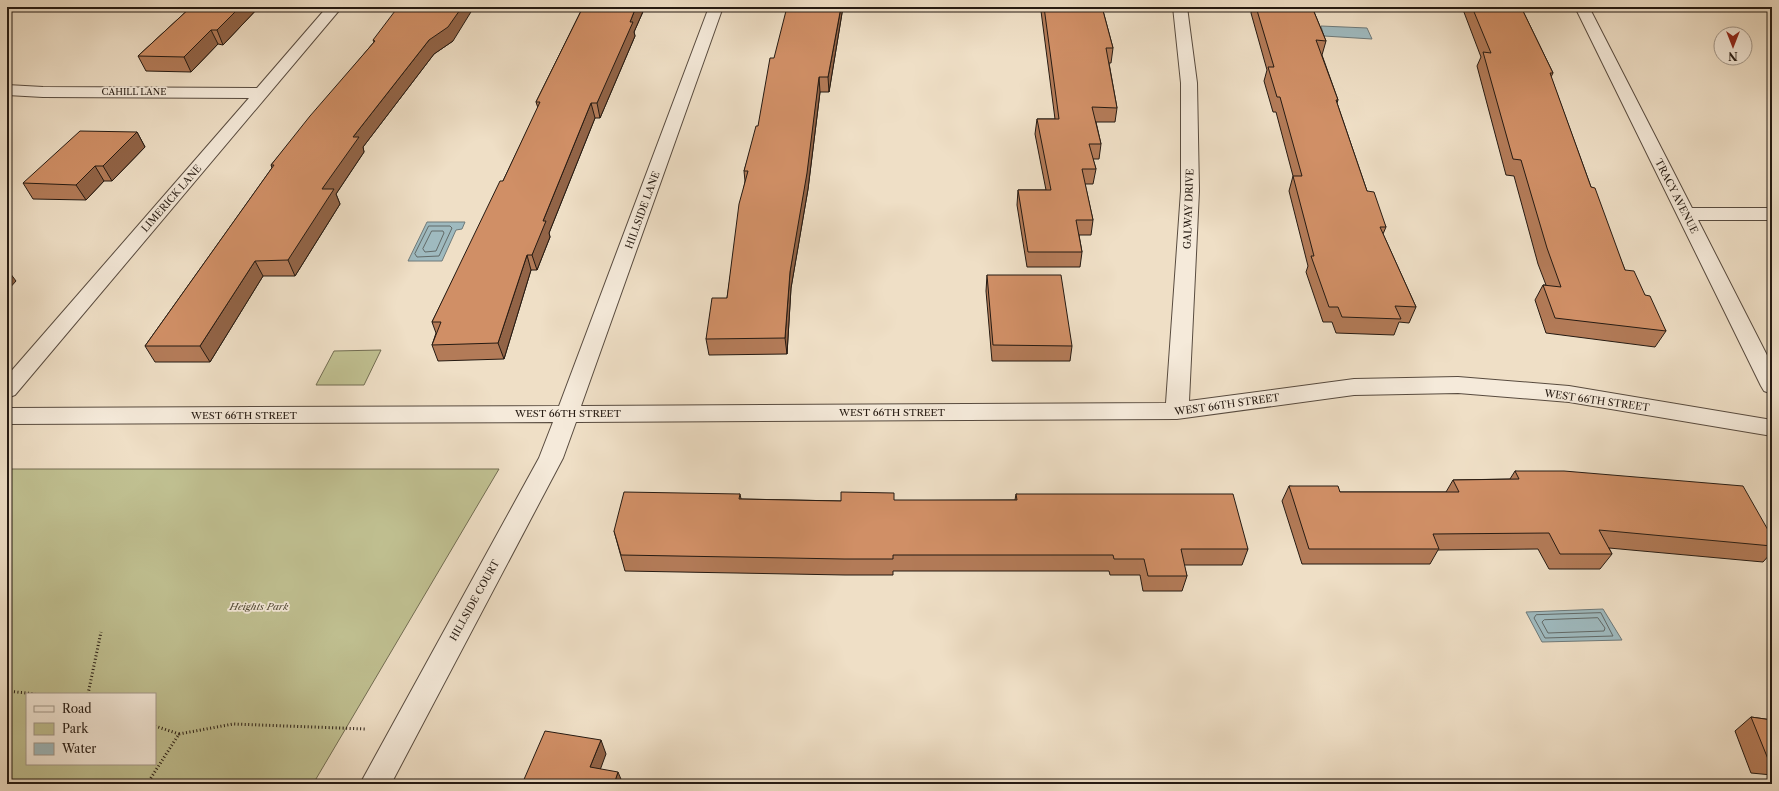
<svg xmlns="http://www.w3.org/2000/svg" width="1779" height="791" font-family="'Libre Caslon Text',serif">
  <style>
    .green { fill: #c0c091; stroke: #726d52; fill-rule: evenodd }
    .water { fill: #9fbabf; stroke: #6e7a7a }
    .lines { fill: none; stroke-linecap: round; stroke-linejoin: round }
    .shore { stroke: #626a68; stroke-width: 1 }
    .minor-casing { stroke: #584b3f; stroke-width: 2 }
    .path { stroke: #251a12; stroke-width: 3; stroke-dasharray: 1 2.5; stroke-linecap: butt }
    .minor { fill: #f5eada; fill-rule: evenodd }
    .wall { fill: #b37b58; stroke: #251a12 }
    .shaded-wall { fill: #926447; stroke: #251a12 }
    .building { fill: #d08f66; stroke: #251a12 }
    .labels { text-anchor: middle; stroke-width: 3.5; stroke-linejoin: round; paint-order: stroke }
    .far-street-label { font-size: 9px; fill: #251a12; stroke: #f5eada }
    .street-label { font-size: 10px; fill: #251a12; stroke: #f5eada }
    .park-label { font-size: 10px; font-style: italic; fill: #544c38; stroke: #f5eada }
  </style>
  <rect width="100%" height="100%" fill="#efdfc6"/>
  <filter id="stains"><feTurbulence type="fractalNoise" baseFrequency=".005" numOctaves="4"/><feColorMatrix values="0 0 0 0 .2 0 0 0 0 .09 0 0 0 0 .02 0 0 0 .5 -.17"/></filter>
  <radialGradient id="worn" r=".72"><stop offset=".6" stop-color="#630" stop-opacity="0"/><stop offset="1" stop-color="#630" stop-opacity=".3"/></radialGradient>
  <!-- green -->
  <g class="green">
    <polygon points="381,350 364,385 316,385 334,351"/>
    <path d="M7 469H499L313 784H7ZM27 694H155V764H27Z"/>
  </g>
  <!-- water -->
  <g class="water">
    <polygon points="1321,26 1367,28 1372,39 1324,36"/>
    <polygon points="427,222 465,222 462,229 456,230 442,261 408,261"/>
    <polygon points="1603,609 1622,640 1542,642 1526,612"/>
  </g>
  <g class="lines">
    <!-- shore -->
    <g class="shore">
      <polygon points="429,226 450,226 452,228 439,256 417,257 415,254"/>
      <polygon points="432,231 443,231 444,233 436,251 425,252 423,249"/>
      <polygon points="1601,613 1613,636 1545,638 1534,618 1536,615"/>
      <polygon points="1598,618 1605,628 1604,631 1548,633 1542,622 1544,620"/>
    </g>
    <!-- minor casing -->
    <g class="minor-casing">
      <g id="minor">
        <polygon points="327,7 342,7 15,395 7,398 7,376 249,98 43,97 7,95 7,85 43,87 257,88"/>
        <polygon points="709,7 723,7 581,406 1166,403 1181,191 1181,83 1173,7 1187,7 1197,83 1199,191 1189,401 1354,379 1458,377 1569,386 1772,420 1772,436 1569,402 1458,393 1354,395 1177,419 576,422 563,458 391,784 360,784 539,458 553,422 7,424 7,408 559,406"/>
        <polygon points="1575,7 1589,7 1692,208 1772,208 1772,220 1698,220 1772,365 1772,394 1764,391 1761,386"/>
      </g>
    </g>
    <!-- path -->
    <g class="path">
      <polyline points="7,691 35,694"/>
      <polyline points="88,694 101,632"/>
      <polyline points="155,726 179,734"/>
      <polyline points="147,784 179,734 233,724 366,729"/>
    </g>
    <!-- minor -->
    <use href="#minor" class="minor"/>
  </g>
  <!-- wall -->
  <g class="wall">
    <polygon points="191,7 259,7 223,45 218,44 191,72 146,71 138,56"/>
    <polygon points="583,7 645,7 634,32 635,36 600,118 595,118 549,233 550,237 537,270 531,270 504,359 438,361 432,345 436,333 432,322 503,181 538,108 536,102"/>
    <polygon points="843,7 829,92 820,92 808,189 791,288 787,354 709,355 706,339 727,298 745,181 744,171 758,126"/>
    <polygon points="1036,7 1102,7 1113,48 1111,63 1109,63 1117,108 1115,122 1096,122 1101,144 1099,159 1093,159 1096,169 1093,184 1085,184 1093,220 1091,235 1079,235 1082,252 1080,267 1027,267 1017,205 1018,190 1046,190 1035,134 1037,119 1055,119 1041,11 1037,11"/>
    <polygon points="1252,7 1312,7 1326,41 1322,55 1338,100 1337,103 1367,191 1386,227 1383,234 1416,307 1409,323 1399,322 1394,335 1336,333 1332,322 1323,322 1306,272 1308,266 1289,191 1293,176 1276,112 1273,112 1264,81 1267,70 1251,13"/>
    <polygon points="1462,7 1521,7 1553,73 1551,77 1591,187 1625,270 1645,295 1666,331 1655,347 1546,333 1535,300 1543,285 1546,285 1538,264 1514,176 1506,175 1477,66 1481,57"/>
    <polygon points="373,40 453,41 434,54 363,147 364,152 336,194 340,204 295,276 263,276 210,362 155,362 145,346 272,168 271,165 374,42"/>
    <polygon points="137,132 145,147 112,181 104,181 86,200 33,199 23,183"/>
    <polygon points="987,275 1072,346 1070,361 992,361 986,291"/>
    <polygon points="1515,471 1772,537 1772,552 1763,562 1609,548 1612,554 1600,569 1549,569 1538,549 1438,550 1430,564 1302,564 1282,501 1289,486 1340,492 1446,492 1453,480 1510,479"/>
    <polygon points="740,494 741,499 841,501 1015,500 1016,494 1248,549 1242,565 1184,565 1187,576 1182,591 1143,591 1140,575 1110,575 1109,571 893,571 893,575 845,575 625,571 614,531"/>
    <polygon points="1751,717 1772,720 1772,775 1751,773 1735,731"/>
  </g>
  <!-- shaded-wall -->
  <g class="shaded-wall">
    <polygon points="240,7 259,7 223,45 217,30"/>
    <polygon points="462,7 474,7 453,41 434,54 363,147 364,152 336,194 340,204 295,276 288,260 322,189 353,137 429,40"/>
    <polygon points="636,7 645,7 634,32 635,36 600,118 597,103"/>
    <polygon points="841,7 843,7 829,92 828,77"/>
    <polygon points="211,30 218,44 191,72 184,57"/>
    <polygon points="819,77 820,92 808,189 791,288 787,354 785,338 790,272"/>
    <polygon points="591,103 595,118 549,233 550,237 537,270 532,255 543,221"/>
    <polygon points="137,132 145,147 112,181 103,166"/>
    <polygon points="95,166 104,181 86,200 76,185"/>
    <polygon points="527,255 531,270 504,359 498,343"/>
    <polygon points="255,261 263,276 210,362 200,346"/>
    <polygon points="7,269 16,281 7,291"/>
    <polygon points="601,740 606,754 596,781 590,767"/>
    <polygon points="618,772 623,784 614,784"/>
  </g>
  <!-- building -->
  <g class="building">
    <polygon points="191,7 240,7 217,30 211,30 184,57 138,56"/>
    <polygon points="398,7 462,7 448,27 429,40 353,137 359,137 322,189 334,189 288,260 255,261 200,346 145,346 274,165 271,165 310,116 375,41 373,40"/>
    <polygon points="583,7 636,7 630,22 633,22 597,103 591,103 543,221 546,221 532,255 527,255 498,343 432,345 441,322 432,322 500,181 503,181 540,102 536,102"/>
    <polygon points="787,7 841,7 828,77 819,77 807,173 790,272 785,338 706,339 712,298 727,298 739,204 748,171 744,171 756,126 758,126 770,58 774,58"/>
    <polygon points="1044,7 1102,7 1113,48 1106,48 1117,108 1092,107 1101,144 1089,144 1096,169 1082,169 1093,220 1076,220 1082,252 1028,252 1018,190 1051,190 1037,119 1059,119"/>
    <polygon points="1256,7 1312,7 1326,41 1316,40 1338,100 1336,100 1367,191 1374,192 1386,227 1380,227 1416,307 1395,306 1401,319 1342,317 1338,307 1329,307 1311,256 1314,256 1293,176 1302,176 1280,97 1277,97 1268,67 1274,67"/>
    <polygon points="1472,7 1521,7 1553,73 1550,73 1577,148 1591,187 1595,188 1625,270 1634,271 1645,295 1650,296 1666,331 1555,318 1543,285 1561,287 1547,248 1521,160 1513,159 1483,52 1491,53"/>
    <polygon points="80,131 137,132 103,166 95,166 76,185 23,183"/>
    <polygon points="987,275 1061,275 1072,346 993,345"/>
    <polygon points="1515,471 1564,471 1743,486 1772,537 1772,546 1599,530 1612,554 1560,554 1549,533 1433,534 1439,549 1309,549 1289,486 1338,486 1340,492 1459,492 1453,480 1519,479"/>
    <polygon points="624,492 740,494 739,499 841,501 841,492 894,493 894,500 1017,500 1016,494 1233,494 1248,549 1181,549 1187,576 1148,576 1144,559 1114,559 1113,555 893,555 893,559 844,559 621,555 614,531"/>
    <polygon points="1751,717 1772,720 1772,759 1768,759"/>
    <polygon points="545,731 601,740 590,767 618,772 614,784 522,784"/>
  </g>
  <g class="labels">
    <!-- far-street labels -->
    <g class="far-street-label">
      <text x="134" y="95">CAHILL LANE</text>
    </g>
    <!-- street labels -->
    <g class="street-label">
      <text transform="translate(1677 196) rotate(63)" y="4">TRACY AVENUE</text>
      <text transform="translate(171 198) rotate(-49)" y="4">LIMERICK LANE</text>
      <text transform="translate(1188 209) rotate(-88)" y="4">GALWAY DRIVE</text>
      <text transform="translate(642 210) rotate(-70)" y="4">HILLSIDE LANE</text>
      <text transform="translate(1597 400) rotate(8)" y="4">WEST 66TH STREET</text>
      <text transform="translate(1227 404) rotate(-8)" y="4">WEST 66TH STREET</text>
      <text x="892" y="416">WEST 66TH STREET</text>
      <text x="568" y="417">WEST 66TH STREET</text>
      <text x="244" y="419">WEST 66TH STREET</text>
      <text transform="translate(474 600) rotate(-61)" y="4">HILLSIDE COURT</text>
    </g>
    <!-- park labels -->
    <g class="park-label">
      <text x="259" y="610">Heights Park</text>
    </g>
  </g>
  <!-- margin -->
  <rect width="1779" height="791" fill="none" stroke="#efdfc6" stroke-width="24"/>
  <rect x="8" y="8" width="1763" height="775" fill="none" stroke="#251a12" stroke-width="2"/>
  <rect x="12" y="12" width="1755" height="767" fill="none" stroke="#251a12"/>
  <!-- legend -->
  <rect x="26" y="693" width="130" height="72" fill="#f5eada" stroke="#a2978a"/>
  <rect x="34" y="706" width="20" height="6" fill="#f5eada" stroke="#a2978a"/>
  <text x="62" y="713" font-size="12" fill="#251a12">Road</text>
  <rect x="34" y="723" width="20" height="12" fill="#c0c091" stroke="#a2978a"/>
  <text x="62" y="733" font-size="12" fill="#251a12">Park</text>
  <rect x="34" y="743" width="20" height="12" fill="#9fbabf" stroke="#a2978a"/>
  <text x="62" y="753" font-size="12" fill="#251a12">Water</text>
  <!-- north arrow -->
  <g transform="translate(1733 46) rotate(180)"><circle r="19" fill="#f5eada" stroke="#a2978a"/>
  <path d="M0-3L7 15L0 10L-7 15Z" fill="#8f2418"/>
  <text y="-6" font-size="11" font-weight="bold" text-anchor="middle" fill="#251a12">N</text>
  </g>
  <rect width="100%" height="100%" filter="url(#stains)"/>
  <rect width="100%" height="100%" fill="url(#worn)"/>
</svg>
